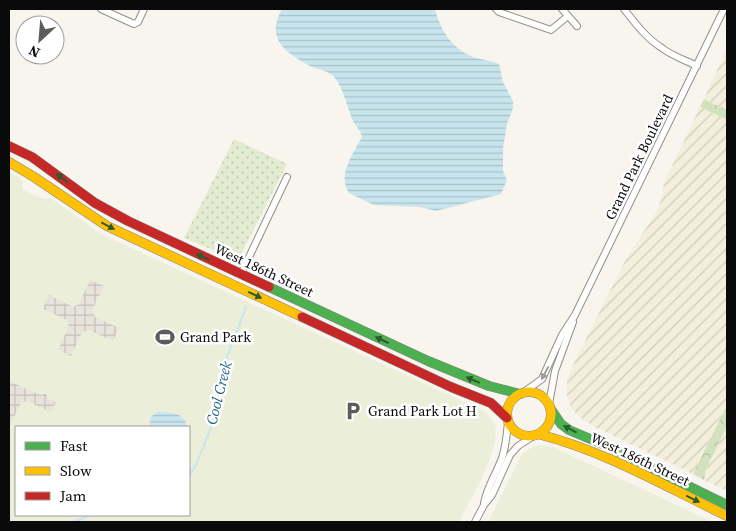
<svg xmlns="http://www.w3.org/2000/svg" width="736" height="531" font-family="'Source Serif 4',serif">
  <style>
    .farmland { fill: url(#farmland-furrows) }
    .grass { fill: url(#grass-dots) }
    .forest { fill: url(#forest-crowns) }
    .pitch { fill: #ebefda; fill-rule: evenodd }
    .plaza { fill: url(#plaza-grid) }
    .water { fill: url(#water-rules) }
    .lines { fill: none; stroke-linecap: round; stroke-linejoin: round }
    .stream { stroke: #c8e4ed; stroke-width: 2 }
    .street-casing { stroke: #91908d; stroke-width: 8 }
    .fast-casing { stroke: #888683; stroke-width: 10 }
    .slow-casing { stroke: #888683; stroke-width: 10 }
    .jam-casing { stroke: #888683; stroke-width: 10 }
    .street { stroke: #fefefc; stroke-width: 6 }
    .fast { stroke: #4caf50; stroke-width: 9 }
    .slow { stroke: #ffc107; stroke-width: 9 }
    .jam { stroke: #c62828; stroke-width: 9 }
    .oneway { fill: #2b5c2d }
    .oneway2 { fill: #9c9c9b }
    .labels { text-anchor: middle; stroke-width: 5; stroke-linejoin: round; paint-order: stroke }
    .street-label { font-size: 14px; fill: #0a0a0a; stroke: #fff }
    .poi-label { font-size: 14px; fill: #0a0a0a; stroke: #fff; text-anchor: start }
    .water-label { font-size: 15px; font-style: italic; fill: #24658b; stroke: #fff }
  </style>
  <defs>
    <pattern id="farmland-furrows" width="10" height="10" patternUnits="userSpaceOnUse" patternTransform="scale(1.25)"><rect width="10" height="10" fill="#f3efdc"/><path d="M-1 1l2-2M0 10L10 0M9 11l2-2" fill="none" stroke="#cfccbb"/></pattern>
    <pattern id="grass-dots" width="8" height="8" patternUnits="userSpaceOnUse" patternTransform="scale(1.25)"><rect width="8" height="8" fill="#e3ebd0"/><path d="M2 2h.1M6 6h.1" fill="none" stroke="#c1c8b1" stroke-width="1.8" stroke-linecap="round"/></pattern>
    <pattern id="forest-crowns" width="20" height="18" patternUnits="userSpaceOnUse" patternTransform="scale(1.25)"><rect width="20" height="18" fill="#d4e1bf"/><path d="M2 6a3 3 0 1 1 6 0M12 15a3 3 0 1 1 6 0" fill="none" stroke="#b5c0a3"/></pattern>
    <pattern id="plaza-grid" width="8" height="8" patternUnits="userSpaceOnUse" patternTransform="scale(1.25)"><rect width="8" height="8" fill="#e7e3db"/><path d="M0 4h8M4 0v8" fill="none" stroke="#c5c1bb"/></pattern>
    <pattern id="water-rules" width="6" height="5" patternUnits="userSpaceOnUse" patternTransform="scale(1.25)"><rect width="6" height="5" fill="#c8e4ed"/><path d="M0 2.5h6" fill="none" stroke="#aac2ca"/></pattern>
  </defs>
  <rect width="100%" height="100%" fill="#f8f5ee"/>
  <!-- farmland -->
  <g class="farmland">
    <polygon points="727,48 727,110 704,99"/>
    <polygon points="700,107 727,120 727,405 693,474 595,427 582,419 571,408 567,395 567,380 573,365 626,259 657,211 662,197 664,183"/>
    <polygon points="727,427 727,491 704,480 706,469"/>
  </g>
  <!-- grass -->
  <polygon class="grass" points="234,139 287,164 238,260 184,238"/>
  <!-- forest -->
  <g class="forest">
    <polygon points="704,99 727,110 727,120 700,107"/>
    <polygon points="727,405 727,427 706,469 704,480 693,474"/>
  </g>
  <!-- pitch -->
  <g class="pitch">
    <path d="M9 172C16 176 25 178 22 188L24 190 43 199 49 198 52 199 101 234 486 412 496 426C496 460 474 492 459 522H9ZM16 427H189V515H16Z"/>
    <polygon points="540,445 553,447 713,522 488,522 522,454 532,447"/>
  </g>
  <!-- plaza -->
  <g class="plaza">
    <polygon points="90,280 104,286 92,310 95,317 119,328 113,341 89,330 82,332 71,356 58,350 69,326 67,320 43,309 49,295 73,307 79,304"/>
    <polygon points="9,381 40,395 44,394 47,395 48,399 56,402 51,412 27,401 21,403 9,427"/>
  </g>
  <!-- water -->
  <g class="water">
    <path d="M282 9H435C441 32 453 50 476 58 484 60 492 61 499 64L503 82 513 101V108L507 124 503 148V171L507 180 501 194 436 211 420 207 374 205 349 193C337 175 353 154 362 137 361 130 356 127 353 121 348 109 342 84 333 76 326 70 316 69 308 65 283 51 266 38 282 9Z"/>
    <path d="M157 412C169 412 187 413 186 427H150C149 420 151 415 157 412Z"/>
  </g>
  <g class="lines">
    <!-- stream -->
    <g class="stream">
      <polyline points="189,476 197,463 211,427 227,357 246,307"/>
      <polyline points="74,522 90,515"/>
    </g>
    <!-- street casing -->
    <g class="street-casing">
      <g id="street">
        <polyline points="101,9 134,24 138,22 144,9"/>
        <polyline points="496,9 499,12 551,30 568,16"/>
        <polyline points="562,9 577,26"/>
        <path d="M624 9C635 23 646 38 662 48 672 56 685 60 697 66"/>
        <polyline points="241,274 287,177"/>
        <polyline points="524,392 542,379 562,335 575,315 724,9"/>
        <polyline points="549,404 555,371 573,322"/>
        <path d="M484 503C487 487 496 474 502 458 506 446 507 434 508 422"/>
        <polyline points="475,522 484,505 492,495 510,455 518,446 535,435"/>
      </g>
    </g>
    <!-- fast casing -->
    <g class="fast-casing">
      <g id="fast">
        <polyline points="269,287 428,361 489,386 520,394"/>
        <polyline points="550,408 561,424 569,430 607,446 727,505"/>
      </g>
    </g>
    <!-- slow casing -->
    <g class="slow-casing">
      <g id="slow">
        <polyline points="9,162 34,177 107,226 302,317"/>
        <circle cx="529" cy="414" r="22"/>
        <path d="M538 434C605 451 665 486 727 516"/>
      </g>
    </g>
    <!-- jam casing -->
    <g class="jam-casing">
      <g id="jam">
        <polyline points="9,146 32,157 95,203 128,221 269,287"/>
        <polyline points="302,317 451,387 491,403 507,418"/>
      </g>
    </g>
    <!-- street -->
    <use href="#street" class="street"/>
    <!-- fast -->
    <use href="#fast" class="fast"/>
    <!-- slow -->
    <use href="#slow" class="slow"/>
    <!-- jam -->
    <use href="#jam" class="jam"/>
  </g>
  <!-- one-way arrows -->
  <defs><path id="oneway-solid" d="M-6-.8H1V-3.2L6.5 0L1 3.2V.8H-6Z" transform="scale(1.25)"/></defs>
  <g class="oneway">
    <use href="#oneway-solid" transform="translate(62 178) rotate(-143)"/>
    <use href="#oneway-solid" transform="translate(108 226) rotate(28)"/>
    <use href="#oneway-solid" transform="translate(203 257) rotate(-155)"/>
    <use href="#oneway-solid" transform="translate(255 295) rotate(25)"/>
    <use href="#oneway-solid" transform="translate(382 340) rotate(-155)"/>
    <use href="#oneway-solid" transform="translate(473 380) rotate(-157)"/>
    <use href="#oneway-solid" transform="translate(570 429) rotate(-152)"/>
    <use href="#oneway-solid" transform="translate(693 499) rotate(26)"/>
  </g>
  <use class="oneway2" href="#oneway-solid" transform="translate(545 373) rotate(118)"/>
  <!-- icons -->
  <defs>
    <g id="stadium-bare" transform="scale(1.5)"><path d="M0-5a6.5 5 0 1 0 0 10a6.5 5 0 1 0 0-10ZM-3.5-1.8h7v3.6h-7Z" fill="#5d5c5a" stroke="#fff" stroke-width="2.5" paint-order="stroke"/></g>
    <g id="parking-bare" transform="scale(1.5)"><path d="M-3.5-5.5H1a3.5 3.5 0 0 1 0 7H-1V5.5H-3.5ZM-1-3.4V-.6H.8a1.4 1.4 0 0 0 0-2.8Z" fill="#5d5c5a" stroke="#fff" stroke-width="2.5" paint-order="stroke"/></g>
  </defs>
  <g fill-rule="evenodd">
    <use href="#stadium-bare" x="165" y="337"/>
    <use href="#parking-bare" x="353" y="411"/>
  </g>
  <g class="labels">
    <!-- street labels -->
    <g class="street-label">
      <text transform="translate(639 157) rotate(-64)" y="5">Grand Park Boulevard</text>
      <text transform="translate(264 270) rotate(25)" y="5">West 186th Street</text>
      <text transform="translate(640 459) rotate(25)" y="5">West 186th Street</text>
    </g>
    <!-- poi labels -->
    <g class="poi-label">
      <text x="180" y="342">Grand Park</text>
      <text x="368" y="416">Grand Park Lot H</text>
    </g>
    <!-- water labels -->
    <g class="water-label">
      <text transform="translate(219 393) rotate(-76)" y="5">Cool Creek</text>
    </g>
  </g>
  <!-- border -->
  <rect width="736" height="531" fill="none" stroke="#0a0a0a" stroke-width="20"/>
  <!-- legend -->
  <rect x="15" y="426" width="175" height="90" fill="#ffffff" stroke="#9d9d9d"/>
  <rect x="25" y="442" width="25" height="8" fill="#4caf50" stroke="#9d9d9d"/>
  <text x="60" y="451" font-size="15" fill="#0a0a0a">Fast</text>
  <rect x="25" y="467" width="25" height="8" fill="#ffc107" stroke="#9d9d9d"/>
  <text x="60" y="476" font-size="15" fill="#0a0a0a">Slow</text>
  <rect x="25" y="492" width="25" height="8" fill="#c62828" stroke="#9d9d9d"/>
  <text x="60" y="501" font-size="15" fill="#0a0a0a">Jam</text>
  <!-- north arrow -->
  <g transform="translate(40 40) rotate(206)"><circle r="24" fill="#ffffff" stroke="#9d9d9d"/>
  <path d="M0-4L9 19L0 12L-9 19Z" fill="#5d5c5a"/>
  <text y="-8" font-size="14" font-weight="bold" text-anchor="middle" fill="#0a0a0a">N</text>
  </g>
</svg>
